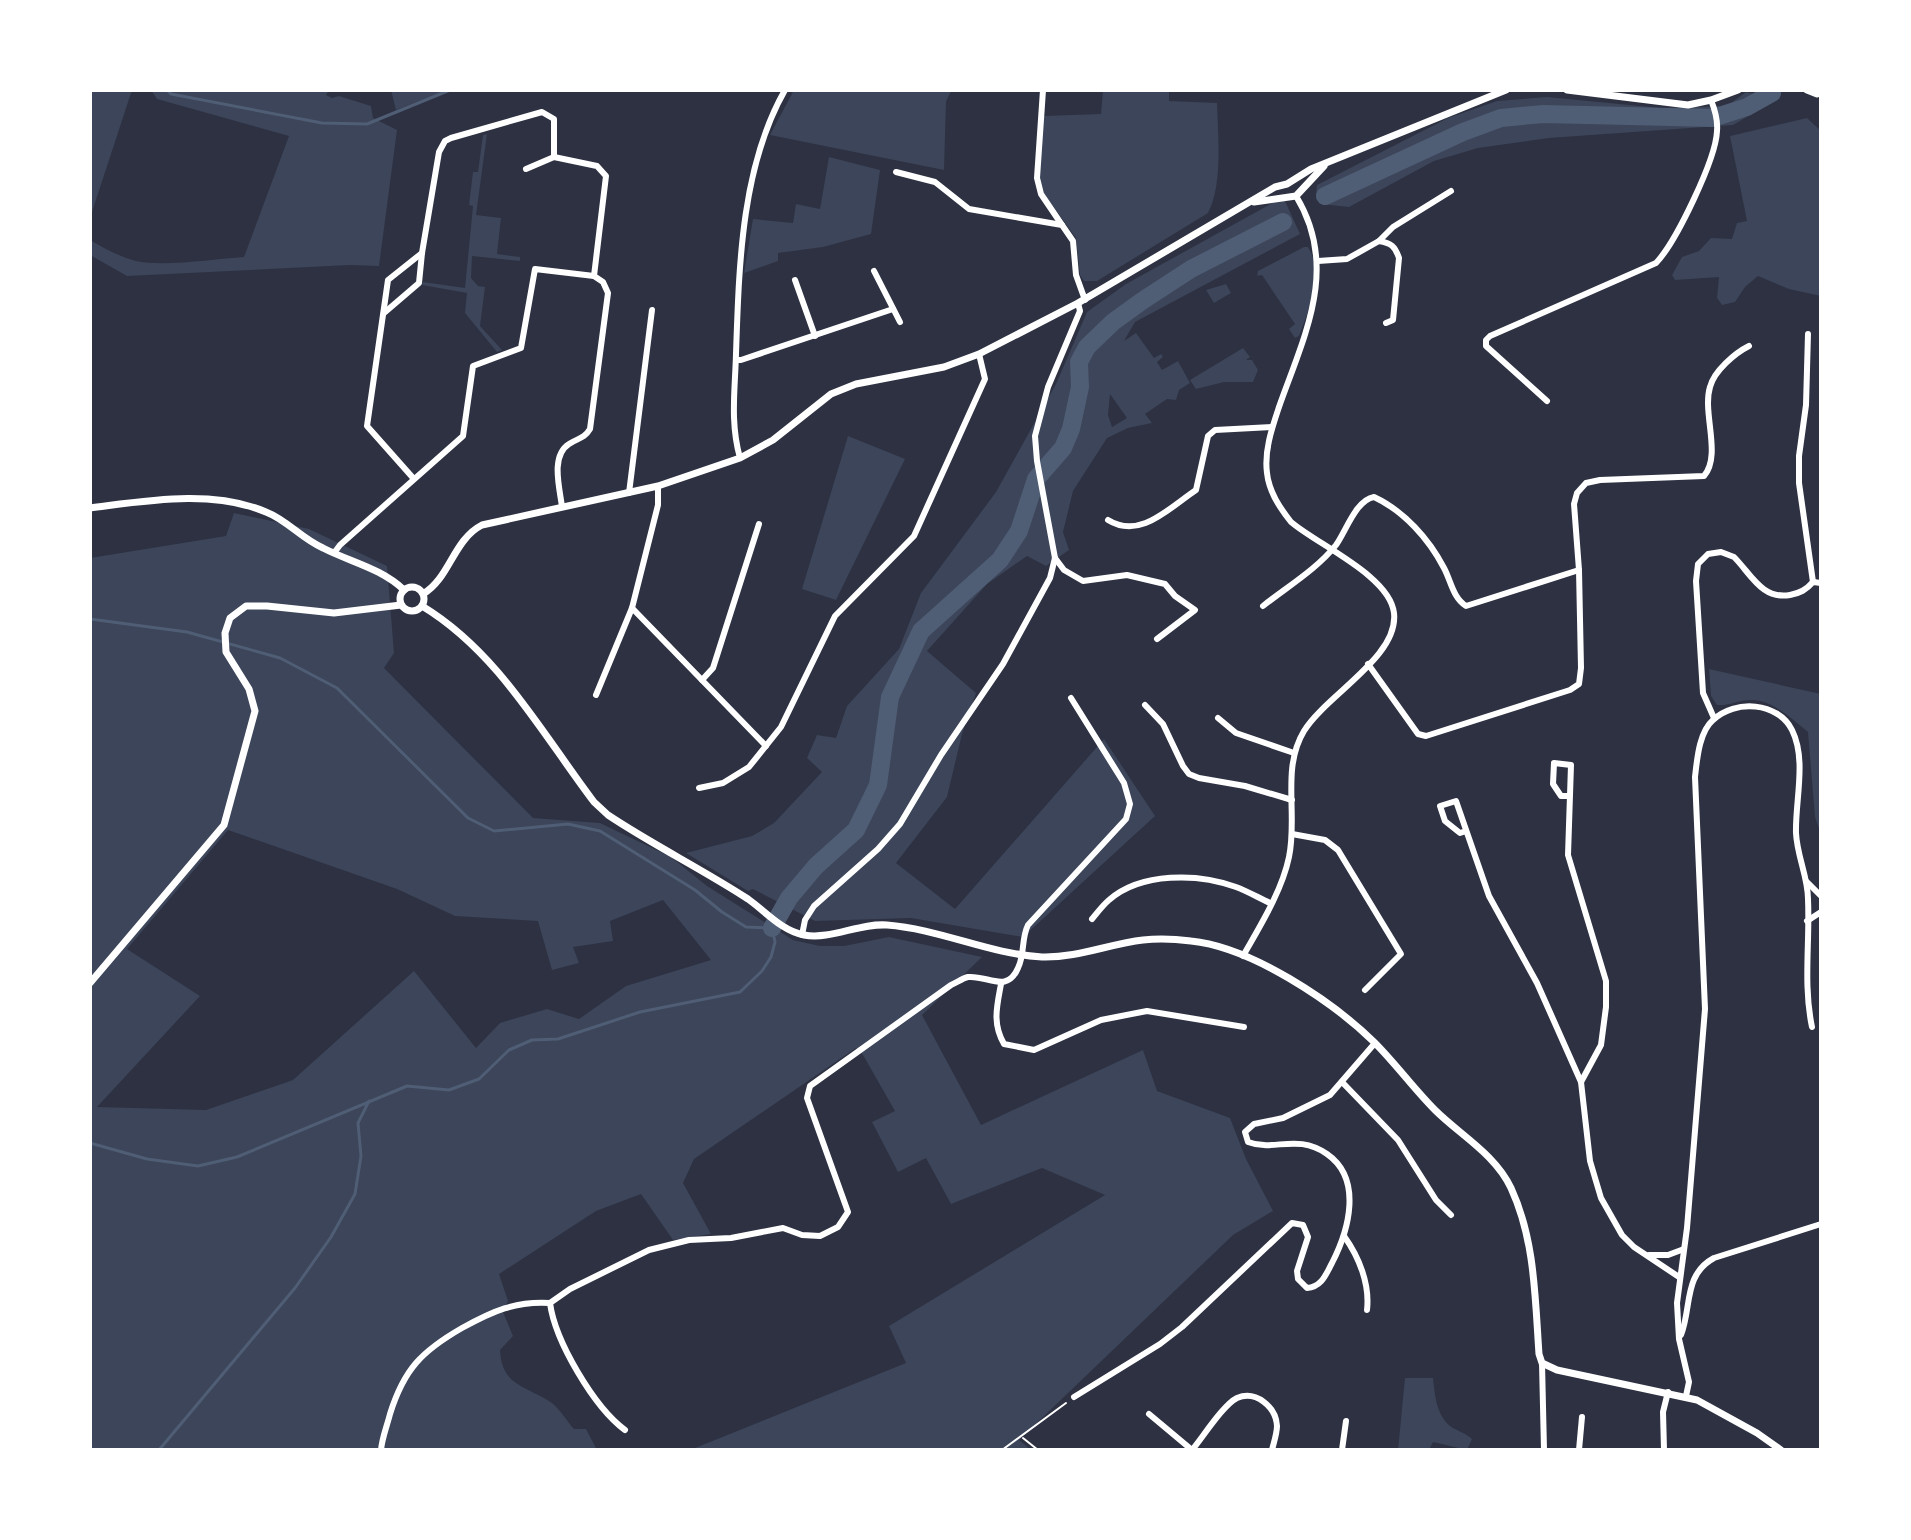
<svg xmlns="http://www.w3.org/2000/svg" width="1911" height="1540" font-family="Arial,sans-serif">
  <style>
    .green { fill: #3c4559; fill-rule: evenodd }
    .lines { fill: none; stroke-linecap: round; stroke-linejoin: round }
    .stream { stroke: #4f5d75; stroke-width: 3 }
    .river { stroke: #4f5d75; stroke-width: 18 }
    .path { stroke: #fff; stroke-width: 2 }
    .minor { stroke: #fff; stroke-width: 6 }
    .tertiary { stroke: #fff; stroke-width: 7 }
  </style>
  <rect width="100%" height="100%" fill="#2d3142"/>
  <!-- green -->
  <g class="green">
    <polygon points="90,90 132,90 90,218"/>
    <path d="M151 90H329L326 95 332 98 339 96 371 106 373 118 397 130 379 266 350 265 127 276 90 255V240C104 248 120 257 136 261 164 267 214 259 244 257L289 136 157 99Z"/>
    <polygon points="391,90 405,92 447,90 396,110"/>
    <polygon points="794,90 952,90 946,101 944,170 770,135"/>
    <path d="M1103 90H1169V101L1217 103C1218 135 1223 185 1208 213L1097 281H1084L1080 275 1076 238 1044 194 1038 176 1043 116 1101 114Z"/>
    <polygon points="1746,92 1776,100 1733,125 1549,138 1478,148 1434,161 1349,207 1321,204 1316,194 1317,185 1448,118 1497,101 1547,97 1661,108 1727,106"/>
    <polygon points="1807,118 1821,131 1821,296 1789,289 1758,276 1745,287 1735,302 1722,305 1717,298 1719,277 1675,280 1672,275 1682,257 1699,251 1711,238 1732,239 1737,223 1747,221 1730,136"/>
    <polygon points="487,134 476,215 501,218 497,254 520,257 520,261 472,256 471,278 478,286 485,287 480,326 502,350 497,352 465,313 467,293 422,285 423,282 465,288 473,206 469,205 473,172 478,172 483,135"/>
    <polygon points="829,157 880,170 871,234 823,247 778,253 778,261 744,273 753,219 793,223 796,204 820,209"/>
    <path d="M1276 201H1285L1300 234 1135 322 1124 341 1136 333 1154 358 1161 354 1163 357 1157 362 1162 370 1178 361 1190 383 1179 390 1176 400 1167 399 1145 414 1152 423 1128 428 1107 438 1073 491 1063 532 1069 550 1046 566 1027 556 987 584 927 651 976 693 962 734 947 797 896 863 955 909 1104 739 1155 816 1023 937 911 918 815 921 753 889 748 891 686 853 752 836 774 823 822 772 807 758 817 735 836 738 847 706 899 649 921 593 996 492 1056 384 1087 312 1126 284ZM1110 394 1127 418 1112 427 1108 415Z"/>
    <path d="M1304 247H1308C1325 273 1309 310 1299 336L1295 338 1289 329 1295 324 1262 275 1257 276 1258 271Z"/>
    <polygon points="1226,284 1231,293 1214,303 1206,290"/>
    <polygon points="1243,348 1250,357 1246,360 1252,360 1258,370 1253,382 1224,382 1196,389 1190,380"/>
    <polygon points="848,436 905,459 836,600 802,589"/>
    <path d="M234 513 309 529 387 566 394 653 384 668 533 818 600 823 671 857 707 886 793 940 820 946H844L889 937 982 957 922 1015 981 1125 1143 1050 1157 1091 1230 1118 1246 1159 1273 1211 1233 1235 1019 1440 1031 1450H690L906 1363 889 1326 1105 1195 1042 1168 951 1204 926 1158 898 1172 872 1122 895 1111 863 1055 856 1048 694 1159 683 1183 711 1234 673 1240 641 1194 596 1211 499 1274 508 1301 503 1312 513 1336 500 1350C502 1385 523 1385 549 1401 558 1406 566 1420 574 1429H586L597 1450H90V558L226 536ZM228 830 397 889 455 916 538 921 552 970 579 963 573 947 613 941 610 921 663 900 711 960 626 986 579 1019 547 1009 500 1023 476 1048 414 971 293 1080 206 1110 97 1107 200 996 127 949Z"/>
    <path d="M1709 669 1821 694V834L1815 817 1808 732C1792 719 1772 699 1750 700 1739 700 1730 706 1717 705L1711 696Z"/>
    <path d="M1405 1378H1433C1435 1395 1436 1414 1450 1426 1457 1431 1466 1433 1472 1439L1467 1450 1433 1442 1429 1450H1398Z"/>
  </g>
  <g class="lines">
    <!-- stream -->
    <g class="stream">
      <polyline points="167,90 171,94 322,123 367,124 450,90"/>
      <polyline points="90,619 187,632 280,658 337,688 468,818 494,831 568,824 600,831 695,890 722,912 746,927 772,928 775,942 771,957 762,971 740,992 640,1012 558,1039 532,1040 509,1050 479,1079 449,1090 407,1086 237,1157 198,1166 147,1159 90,1143"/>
      <polyline points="159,1450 295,1288 331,1237 355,1194 361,1156 358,1123 369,1101"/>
    </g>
    <!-- river -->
    <g class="river">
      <polyline points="1325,196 1463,132 1501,118 1543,114 1713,118 1747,107 1772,93"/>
      <polyline points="772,928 789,898 816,866 856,830 878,785 890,697 921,631 1000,560 1019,531 1036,479 1063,448 1071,429 1080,387 1079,362 1087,347 1113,322 1142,301 1191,269 1283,222"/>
    </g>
    <!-- path -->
    <g class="path">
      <polyline points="1023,1438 1038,1450"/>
      <polyline points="1002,1450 1066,1403"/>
    </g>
    <!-- minor -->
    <g class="minor">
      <polyline points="1043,90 1037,178 1041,194 1062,225"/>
      <polyline points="526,169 554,157"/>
      <polyline points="896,172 935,182 969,209 1062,225 1073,241 1076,275 1085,300"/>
      <polyline points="1379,241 1393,227 1451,191"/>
      <path d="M1318 261 1347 259 1379 241C1391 243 1395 246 1399 258L1393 320 1386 323"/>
      <polyline points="874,271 900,322"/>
      <polyline points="795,280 815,336"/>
      <path d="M384 313 419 283 422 253 439 152 445 141 451 138 542 112 554 119V157L597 166 606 176 594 276 603 282 608 293 590 429C584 439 578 438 569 444 550 456 560 489 562 507"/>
      <polyline points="1808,334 1806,405 1799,456 1799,483 1813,582"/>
      <polyline points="736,360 741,360 893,309"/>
      <path d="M1547 401 1486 346V340L1490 336 1656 263C1676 242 1716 159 1717 131 1718 120 1715 110 1711 100"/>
      <path d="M740 458C730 422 735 391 736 354 739 267 741 167 785 90"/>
      <polyline points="414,479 367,426 388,280 422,253"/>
      <polyline points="629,493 652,310"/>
      <path d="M1108 520C1140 540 1169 508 1196 490L1208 436 1215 430 1272 427"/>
      <polyline points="334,553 340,545 463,436 473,366 521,348 535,269 594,276"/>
      <polyline points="1055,558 1064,570 1083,581 1127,575 1165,584 1175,596 1195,610 1157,639"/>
      <path d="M1263 606C1287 587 1317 569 1336 545 1346 531 1356 500 1374 497 1404 511 1429 539 1444 568 1451 581 1453 598 1466 606L1579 570"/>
      <polyline points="632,608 766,746"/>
      <path d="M1368 664 1418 734 1426 736 1570 690 1579 684 1581 668 1579 570 1574 504 1577 493 1586 483 1600 480 1704 476C1722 455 1702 413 1710 387 1714 371 1735 353 1749 346"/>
      <polyline points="702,680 713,668 759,524"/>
      <polyline points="596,695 632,608 658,505 658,486"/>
      <polyline points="1145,705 1163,724 1183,766 1189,774 1199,778 1245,786 1292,800"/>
      <polyline points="1218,718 1236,733 1294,753"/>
      <path d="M1714 718 1703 693 1696 581 1698 564 1708 554 1721 552 1734 557C1751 574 1762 600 1790 595 1800 593 1806 590 1813 582L1821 583"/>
      <polyline points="699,788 723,783 749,767 781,727 835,616 914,536 985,379 979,354"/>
      <polyline points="1569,796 1561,796 1553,784 1554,763 1571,765 1568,855 1606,981 1606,1007 1601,1045 1581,1082"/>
      <polyline points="1466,831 1460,833 1445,821 1440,806 1456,801 1489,896 1537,983 1581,1082 1590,1161 1601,1198 1622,1235 1634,1247 1679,1277"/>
      <polyline points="1292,834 1325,840 1338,850 1401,954 1365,990"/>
      <polyline points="1807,882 1821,896"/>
      <path d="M1092 919C1097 913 1103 905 1109 900 1141 872 1198 873 1236 887 1247 891 1259 898 1270 903"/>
      <polyline points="1807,921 1821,912"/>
      <polyline points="802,935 805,920 814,906 878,849 900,824 941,755 1003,664 1050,578 1055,558 1037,461 1035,436 1048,387 1080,311 1078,303"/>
      <path d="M1243 956C1260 926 1282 891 1289 857 1298 815 1281 769 1304 731 1326 695 1399 657 1394 613 1390 576 1318 545 1291 522 1280 508 1269 492 1267 473 1264 451 1272 428 1279 407 1304 336 1340 268 1296 196"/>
      <path d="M1001 984C997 1006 992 1023 1004 1044L1034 1050 1101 1020 1147 1011 1244 1027"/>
      <polyline points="1342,1082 1398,1140 1436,1200 1451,1215"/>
      <path d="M1344 1236C1359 1257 1370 1284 1367 1310"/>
      <polyline points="1649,1255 1668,1255 1684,1249"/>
      <path d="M1681 1335C1692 1307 1683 1275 1714 1258L1821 1224"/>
      <polyline points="1542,1363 1544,1450"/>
      <path d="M1686 1396 1689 1382 1679 1339 1677 1303 1687 1228 1705 1009 1695 777C1697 760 1699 732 1713 720 1735 699 1778 702 1792 730 1807 760 1795 801 1796 833 1797 856 1808 877 1808 899 1810 943 1803 984 1812 1027"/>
      <path d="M1074 1397 1160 1344 1182 1327 1292 1223 1303 1225 1308 1237 1297 1271 1298 1279 1307 1288C1322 1287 1326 1274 1332 1263 1349 1230 1363 1179 1327 1154 1297 1133 1274 1152 1248 1142L1245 1132 1254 1124 1283 1118 1330 1095 1375 1043"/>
      <polyline points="1149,1414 1192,1450"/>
      <path d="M625 1430C594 1407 555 1341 550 1303L570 1289 649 1250 689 1240 731 1238 783 1228 802 1235 820 1236 838 1227 848 1212 807 1098 810 1086 951 985C956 983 963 978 968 977 988 975 1007 994 1018 968 1025 954 1021 939 1028 925L1126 819 1130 804 1124 783 1071 698"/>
      <path d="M381 1450C382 1438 387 1426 390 1414 404 1369 422 1351 462 1328 493 1311 515 1301 550 1303"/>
      <path d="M1192 1450C1203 1437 1223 1405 1237 1398 1256 1390 1276 1407 1277 1426 1277 1433 1274 1442 1272 1450"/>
      <polyline points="1342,1450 1346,1421"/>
      <polyline points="1579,1450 1582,1417"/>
      <polyline points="1664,1450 1663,1412 1668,1392"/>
    </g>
    <!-- tertiary -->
    <g class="tertiary">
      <polyline points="1567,90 1688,105 1711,100 1738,90"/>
      <polyline points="1807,90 1817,94"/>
      <polyline points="1254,202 1296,196 1324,166"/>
      <path d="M90 508C146 501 212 489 266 512 287 520 302 539 323 548 350 562 381 568 404 590"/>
      <circle cx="412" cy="599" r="12"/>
      <path d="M423 594C450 578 453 540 482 525L658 486 740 458 773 440 831 394 856 384 944 367 979 354 1078 303 1275 187 1287 184 1311 169 1506 90"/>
      <path d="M422 606C498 652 541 732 594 802L608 815C653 845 702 869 748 899 765 911 782 931 804 935 831 940 859 923 887 925 940 929 989 954 1042 957 1077 958 1109 944 1143 940 1159 938 1176 939 1191 941 1251 947 1332 1001 1374 1042 1396 1064 1414 1089 1435 1110 1460 1135 1495 1154 1511 1188 1535 1240 1535 1297 1539 1354L1542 1363 1557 1370 1697 1400 1757 1433 1781 1450"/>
      <polyline points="90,983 224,825 255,711 249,689 226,652 225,633 230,618 246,606 267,606 334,613 401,605"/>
    </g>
  </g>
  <!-- border -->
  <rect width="1911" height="1540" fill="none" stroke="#ffffff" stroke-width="184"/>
</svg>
